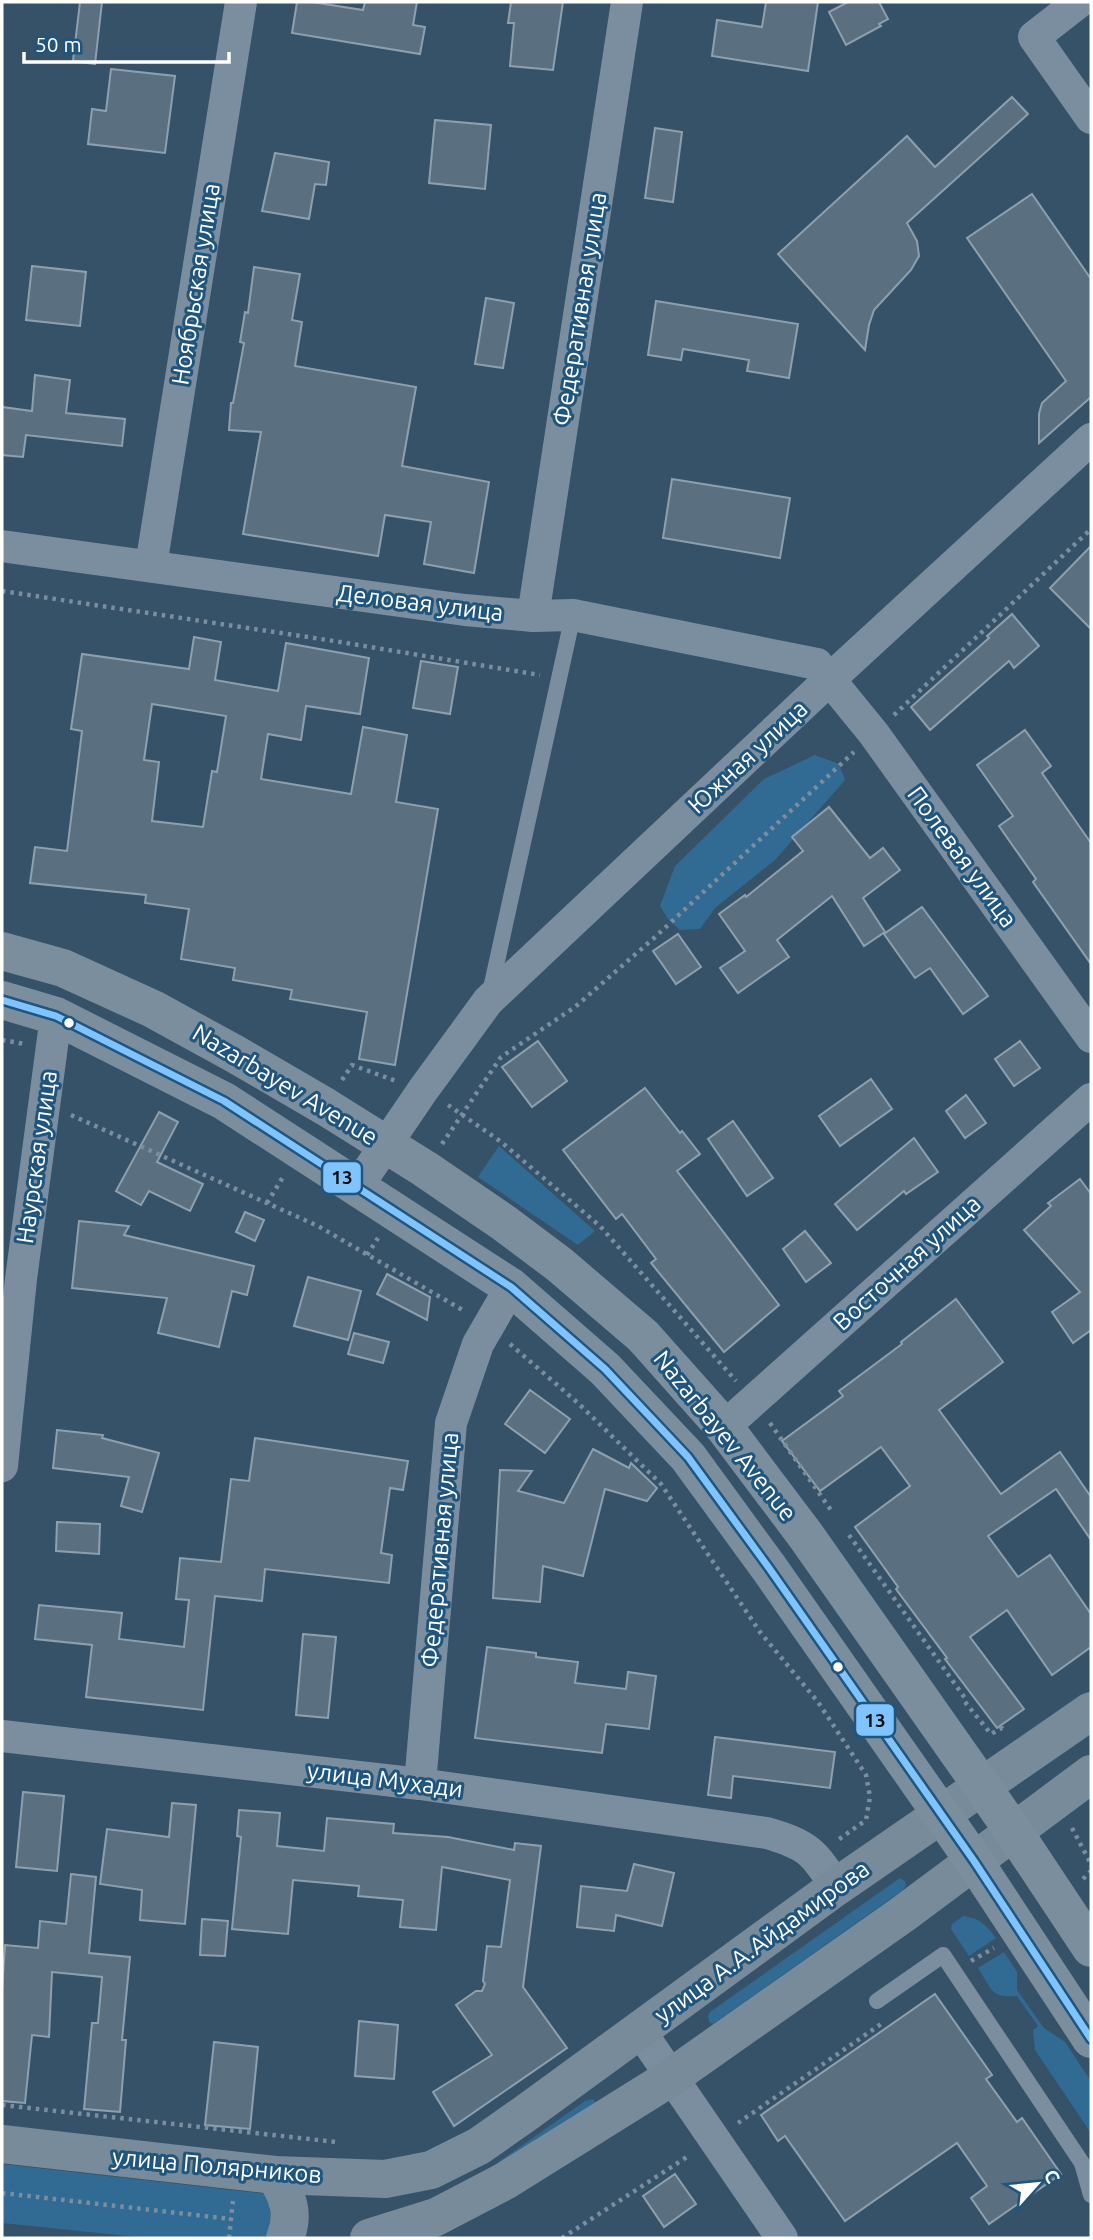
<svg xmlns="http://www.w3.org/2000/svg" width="1093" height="2240" font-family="Ubuntu,sans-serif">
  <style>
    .green { fill: #316a93 }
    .building { fill: #5a7081; stroke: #8ea0ae; stroke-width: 2; fill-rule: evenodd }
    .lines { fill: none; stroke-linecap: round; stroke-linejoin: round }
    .path { stroke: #7b8e9f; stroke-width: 4.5; stroke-dasharray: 3.5 5; stroke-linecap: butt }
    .lane { stroke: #7b8e9f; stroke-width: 16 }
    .street { stroke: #7b8e9f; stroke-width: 32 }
    .secondary { stroke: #778b9b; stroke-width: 38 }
    .primary { stroke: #7a8e9e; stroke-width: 38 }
    .bus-1-casing { stroke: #20557e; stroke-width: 12 }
    .bus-1 { stroke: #80c4ff; stroke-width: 7 }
    .bus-dot { fill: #fff; stroke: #20557e; stroke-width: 2.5 }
    .labels { text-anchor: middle; stroke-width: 6; stroke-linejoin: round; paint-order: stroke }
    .street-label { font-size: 24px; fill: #fff; stroke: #20557e }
    .line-badge { stroke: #20557e; stroke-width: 2.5 }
    .pale-badge-label { font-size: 19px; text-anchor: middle; font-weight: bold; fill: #111 }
  </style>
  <rect width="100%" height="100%" fill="#365268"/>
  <!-- green -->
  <g class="green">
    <polygon points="815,755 839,764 845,780 775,860 715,908 700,929 680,930 668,919 660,906 675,866 764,779"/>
    <polygon points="499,1146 595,1231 578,1245 478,1177"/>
    <polygon points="900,1878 905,1881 906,1886 903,1890 713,2024 709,2022 708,2016 710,2012"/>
    <path d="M963 1916C980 1918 986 1925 996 1938L969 1956 951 1929 952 1924Z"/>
    <path d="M1004 1952 1017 1972V1990L1044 2028 1065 2042 1091 2081V2133L1035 2050 1033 2030 1038 2026 1017 1996C990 1998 992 1989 978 1968Z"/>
    <polygon points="593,2099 596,2103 477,2177 585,2101"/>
    <polygon points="2,2164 267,2194 275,2238 147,2238 2,2223"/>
  </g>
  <!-- building -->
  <g class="building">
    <polygon points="80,2 102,2 95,64 73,61"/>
    <polygon points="297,2 312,2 363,10 365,2 417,2 413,25 425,27 420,54 292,33"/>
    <polygon points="511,2 563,2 553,70 510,66 514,23 508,23"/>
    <polygon points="766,2 818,2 808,71 712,56 717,20 762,27"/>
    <polygon points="848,2 879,2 888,19 879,24 881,26 846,45 829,12"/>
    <polygon points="111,69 175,76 165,153 88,144 92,109 106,111"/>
    <polygon points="1012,97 1028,114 907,223 917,241 919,256 911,270 874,310 869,325 865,350 778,254 907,136 935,167"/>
    <polygon points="435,120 491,125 485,189 429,183"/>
    <polygon points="655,128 682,132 673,202 645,198"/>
    <polygon points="275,153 329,162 326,185 315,184 309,219 262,211"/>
    <polygon points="1032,194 1091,279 1091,397 1039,443 1039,414 1042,403 1066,381 967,238"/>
    <polygon points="32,266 86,272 80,326 26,320"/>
    <polygon points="254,267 300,274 292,320 302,322 295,366 416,387 402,466 489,482 474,573 424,564 431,522 385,515 378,556 243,534 261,432 229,430 231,403 233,403 244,343 240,342 245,312 248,313"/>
    <polygon points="486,298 514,303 503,368 475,364"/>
    <polygon points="656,301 798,324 789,378 747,371 749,360 683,349 681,360 648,355"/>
    <polygon points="35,375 70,380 66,413 125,419 122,446 26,435 23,457 2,455 2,407 32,411"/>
    <polygon points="672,479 790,498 780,558 663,538"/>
    <polygon points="1091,546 1091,629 1050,588"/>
    <polygon points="1012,614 1039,646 1014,668 1009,661 930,730 911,707 989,638 987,636"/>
    <path d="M194 637 221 642 215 680 278 691 286 643 369 658 360 714 306 706 301 740 268 734 261 779 351 794 363 727 407 735 396 802 438 809 395 1065 359 1059 367 1012 290 999 292 990 233 980 235 968 181 959 189 909 145 903 146 895 30 883 35 847 67 851 82 731 71 729 82 654 189 669ZM152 704 226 716 217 772 212 771 203 827 152 821 159 762 144 760Z"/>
    <polygon points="421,661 458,667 450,714 413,708"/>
    <polygon points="1025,730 1051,766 1042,773 1091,843 1091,964 1033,882 1036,879 999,826 1013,816 977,765"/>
    <polygon points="829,807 870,858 883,848 900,870 863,898 885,932 864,946 832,896 777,940 789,957 738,993 720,968 745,951 719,914 745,895 746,897 803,851 792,837"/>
    <polygon points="922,907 988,996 963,1014 930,968 915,978 884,934"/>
    <polygon points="678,934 701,967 676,984 653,951"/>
    <polygon points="538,1041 567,1081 532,1107 502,1067"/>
    <polygon points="1020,1041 1040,1068 1014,1086 995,1059"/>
    <polygon points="871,1079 892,1109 840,1146 819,1116"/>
    <polygon points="645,1088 680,1133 682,1131 700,1154 677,1171 779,1305 724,1352 651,1263 656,1259 622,1214 616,1219 563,1150"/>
    <polygon points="966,1095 986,1123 965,1138 946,1111"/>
    <polygon points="159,1112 178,1122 157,1162 203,1184 190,1211 149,1191 141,1205 116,1191"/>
    <polygon points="733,1121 773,1178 747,1196 708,1139"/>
    <polygon points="914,1138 938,1172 906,1194 904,1191 857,1230 835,1204"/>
    <polygon points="1080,1179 1091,1194 1091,1330 1073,1343 1052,1312 1080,1292 1024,1230 1051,1206 1048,1203"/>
    <polygon points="245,1212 264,1220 255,1241 236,1232"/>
    <polygon points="79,1221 129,1226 124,1235 254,1266 247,1295 232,1291 219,1347 158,1333 167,1298 72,1288"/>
    <polygon points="805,1231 831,1263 806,1282 783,1249"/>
    <polygon points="387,1274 430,1297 427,1320 377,1294"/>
    <polygon points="308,1277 361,1291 348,1340 294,1326"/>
    <polygon points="956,1299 1003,1362 939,1410 1001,1494 1060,1452 1091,1497 1091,1540 1056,1489 988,1536 1018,1577 1050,1555 1091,1614 1091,1647 1052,1675 1007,1610 970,1637 1024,1709 997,1728 945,1659 947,1658 896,1589 898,1587 855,1527 910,1486 881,1447 820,1491 782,1441 843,1396 839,1391 902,1344 901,1342"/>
    <polygon points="354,1333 389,1342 383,1363 348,1354"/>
    <polygon points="530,1390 570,1419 545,1453 505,1424"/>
    <polygon points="57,1430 103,1435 102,1438 159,1453 142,1512 121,1506 129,1477 53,1468"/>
    <polygon points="255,1438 408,1461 403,1490 390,1488 381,1553 392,1555 389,1583 265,1569 262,1601 215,1596 203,1710 86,1697 92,1645 35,1639 39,1605 122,1613 119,1639 184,1647 189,1600 176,1599 180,1558 221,1562 231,1479 249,1481"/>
    <polygon points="593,1449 629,1468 631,1463 657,1488 647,1501 605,1489 583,1576 543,1566 540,1602 493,1598 500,1470 532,1471 518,1491 564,1503"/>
    <polygon points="57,1522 100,1524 99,1554 56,1551"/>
    <polygon points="303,1634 336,1637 328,1718 296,1715"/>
    <polygon points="487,1647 536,1653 536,1657 578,1662 575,1683 626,1689 628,1672 656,1676 649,1729 606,1724 602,1753 475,1738"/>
    <polygon points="715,1737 835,1752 830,1788 733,1776 731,1798 708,1795"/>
    <polygon points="23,1792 64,1796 57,1871 16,1867"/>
    <polygon points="172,1803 196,1805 185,1924 140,1920 142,1890 100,1884 107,1829 169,1837"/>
    <polygon points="239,1810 280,1813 277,1846 324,1851 327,1818 394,1824 393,1833 448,1837 514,1850 515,1843 541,1846 523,1987 567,2048 454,2126 433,2092 492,2055 456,2005 476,1991 482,1991 485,1984 483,1981 487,1946 501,1947 510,1880 442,1867 436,1930 400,1927 403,1900 358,1896 359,1886 293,1880 288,1934 232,1929 241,1837 237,1836"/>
    <polygon points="634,1864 674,1873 662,1926 616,1915 614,1931 577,1927 581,1886 627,1891"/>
    <polygon points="71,1874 96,1877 89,1953 130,1957 122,2040 126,2040 120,2112 84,2109 92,2023 98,2023 102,1977 52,1972 49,2037 32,2035 25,2103 2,2101 2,1991 5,1945 38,1948 40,1921 66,1924"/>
    <polygon points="202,1919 228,1921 225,1956 200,1955"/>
    <polygon points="935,1994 992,2075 986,2079 1017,2122 1022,2118 1061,2174 989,2224 971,2198 987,2186 957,2143 845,2221 785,2136 778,2141 761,2115"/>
    <polygon points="359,2021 398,2025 394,2079 355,2076"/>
    <polygon points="214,2042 258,2047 250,2129 205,2125"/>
    <polygon points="675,2174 696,2204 664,2227 643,2196"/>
  </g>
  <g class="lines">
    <!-- path -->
    <g class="path">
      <polyline points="2,591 334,641 540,675"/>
      <polyline points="894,715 1091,529"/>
      <polyline points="2,1040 25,1044"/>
      <polyline points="342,1080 352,1065 396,1081"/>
      <polyline points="448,1105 500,1141 600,1226 736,1381"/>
      <polyline points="71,1115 318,1226 466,1312"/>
      <polyline points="442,1144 501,1057 575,1007 654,938 854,752"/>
      <polyline points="267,1203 283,1177"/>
      <polyline points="367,1255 378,1238"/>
      <polyline points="510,1344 578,1403 661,1484 760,1632 818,1702 866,1775 870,1797 866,1820 838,1840"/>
      <polyline points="770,1423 833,1513"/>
      <polyline points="849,1535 967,1701"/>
      <polyline points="965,1702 991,1734 1002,1728 1005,1732"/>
      <polyline points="1072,1828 1091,1864"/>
      <polyline points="1083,1879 1091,1871"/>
      <polyline points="971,1961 994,1948"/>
      <polyline points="2,2105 336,2142"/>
      <polyline points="738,2123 884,2022"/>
      <polyline points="2,2193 231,2219"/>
      <polyline points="229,2238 233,2201"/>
      <polyline points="562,2238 690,2155"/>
    </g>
    <!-- lane -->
    <g class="lane">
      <polyline points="490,993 573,615"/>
      <polyline points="877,2001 943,1955 1082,2163 1091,2195"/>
    </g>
    <!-- street -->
    <g class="street">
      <polyline points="1079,2 1034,37 1091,118"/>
      <polyline points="2,546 465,610 533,616 573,615 817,664 874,734 1091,1037"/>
      <polyline points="151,566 241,2"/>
      <polyline points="533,616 627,2"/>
      <polyline points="357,1187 423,1090 488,1001 830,679 1091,439"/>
      <polyline points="724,1427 1091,1099"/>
      <polyline points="2,1466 21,1279 56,1016"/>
      <path d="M2 1736 420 1784 767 1833C808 1845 814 1852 836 1887"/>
      <polyline points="420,1784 451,1423 478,1344 511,1287"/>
      <polyline points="640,2031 782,2238"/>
    </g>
    <!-- secondary -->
    <g class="secondary">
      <polyline points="2,2144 275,2175 385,2179 431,2170 479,2146 526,2113 836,1887 1091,1711"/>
      <path d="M275 2175C288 2196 295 2215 285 2238"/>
      <polyline points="369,2238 436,2217 505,2181 670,2078 903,1914 1091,1774"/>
    </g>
    <!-- primary -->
    <g class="primary">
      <polyline points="2,951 63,968 153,1009 235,1054 326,1107 425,1169 504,1223 560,1265 643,1336 724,1427 806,1536 1014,1832 1091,1948"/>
      <polyline points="2,1000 56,1016 224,1101 511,1287 605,1369 688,1457 769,1568 974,1861 1091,2039"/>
    </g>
    <!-- bus-1 casing -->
    <g class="bus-1-casing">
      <polyline id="bus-1" points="2,1000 56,1016 224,1101 511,1287 605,1369 688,1457 769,1568 974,1861 1091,2039"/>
    </g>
    <!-- bus-1 -->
    <use href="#bus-1" class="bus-1"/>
  </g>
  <!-- markers -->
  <g class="bus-dot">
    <circle cx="69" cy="1023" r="6"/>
    <circle cx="838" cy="1667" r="6"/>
  </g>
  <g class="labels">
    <!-- street labels -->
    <g class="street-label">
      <text transform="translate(196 284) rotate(-81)" y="8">Ноябрьская улица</text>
      <text transform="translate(580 309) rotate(-81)" y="8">Федеративная улица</text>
      <text transform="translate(420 603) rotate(7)" y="8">Деловая улица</text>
      <text transform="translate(748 757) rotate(-43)" y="8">Южная улица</text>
      <text transform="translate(962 857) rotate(54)" y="8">Полевая улица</text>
      <text transform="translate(285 1085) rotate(31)" y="8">Nazarbayev Avenue</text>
      <text transform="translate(37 1157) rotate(-82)" y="8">Наурская улица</text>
      <text transform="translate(907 1263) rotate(-42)" y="8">Восточная улица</text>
      <text transform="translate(725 1436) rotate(51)" y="8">Nazarbayev Avenue</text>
      <text transform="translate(440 1550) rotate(-85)" y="8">Федеративная улица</text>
      <text transform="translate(385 1780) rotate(7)" y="8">улица Мухади</text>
      <text transform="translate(762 1942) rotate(-36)" y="8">улица А.А.Айдамирова</text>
      <text transform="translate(217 2166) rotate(5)" y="8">улица Полярников</text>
    </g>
  </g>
  <g class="line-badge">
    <rect x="322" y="1161" width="40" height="33" rx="7" fill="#80c4ff"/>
    <rect x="855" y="1703" width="40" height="34" rx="7" fill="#80c4ff"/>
  </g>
  <g class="pale-badge-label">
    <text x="342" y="1184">13</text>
    <text x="875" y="1727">13</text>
  </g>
  <!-- border -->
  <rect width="1093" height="2240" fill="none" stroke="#ffffff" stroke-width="7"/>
  <!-- north arrow -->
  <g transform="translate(1037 2184) rotate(63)" stroke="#20557e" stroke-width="5" paint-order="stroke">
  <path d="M0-5L12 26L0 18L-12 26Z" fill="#ffffff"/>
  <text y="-10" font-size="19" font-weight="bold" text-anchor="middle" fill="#ffffff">С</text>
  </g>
  <!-- scale -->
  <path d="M24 52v10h205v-10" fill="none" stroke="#ffffff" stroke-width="3.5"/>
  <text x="35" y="52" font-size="21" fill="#ffffff" stroke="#20557e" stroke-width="5" paint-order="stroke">50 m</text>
</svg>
